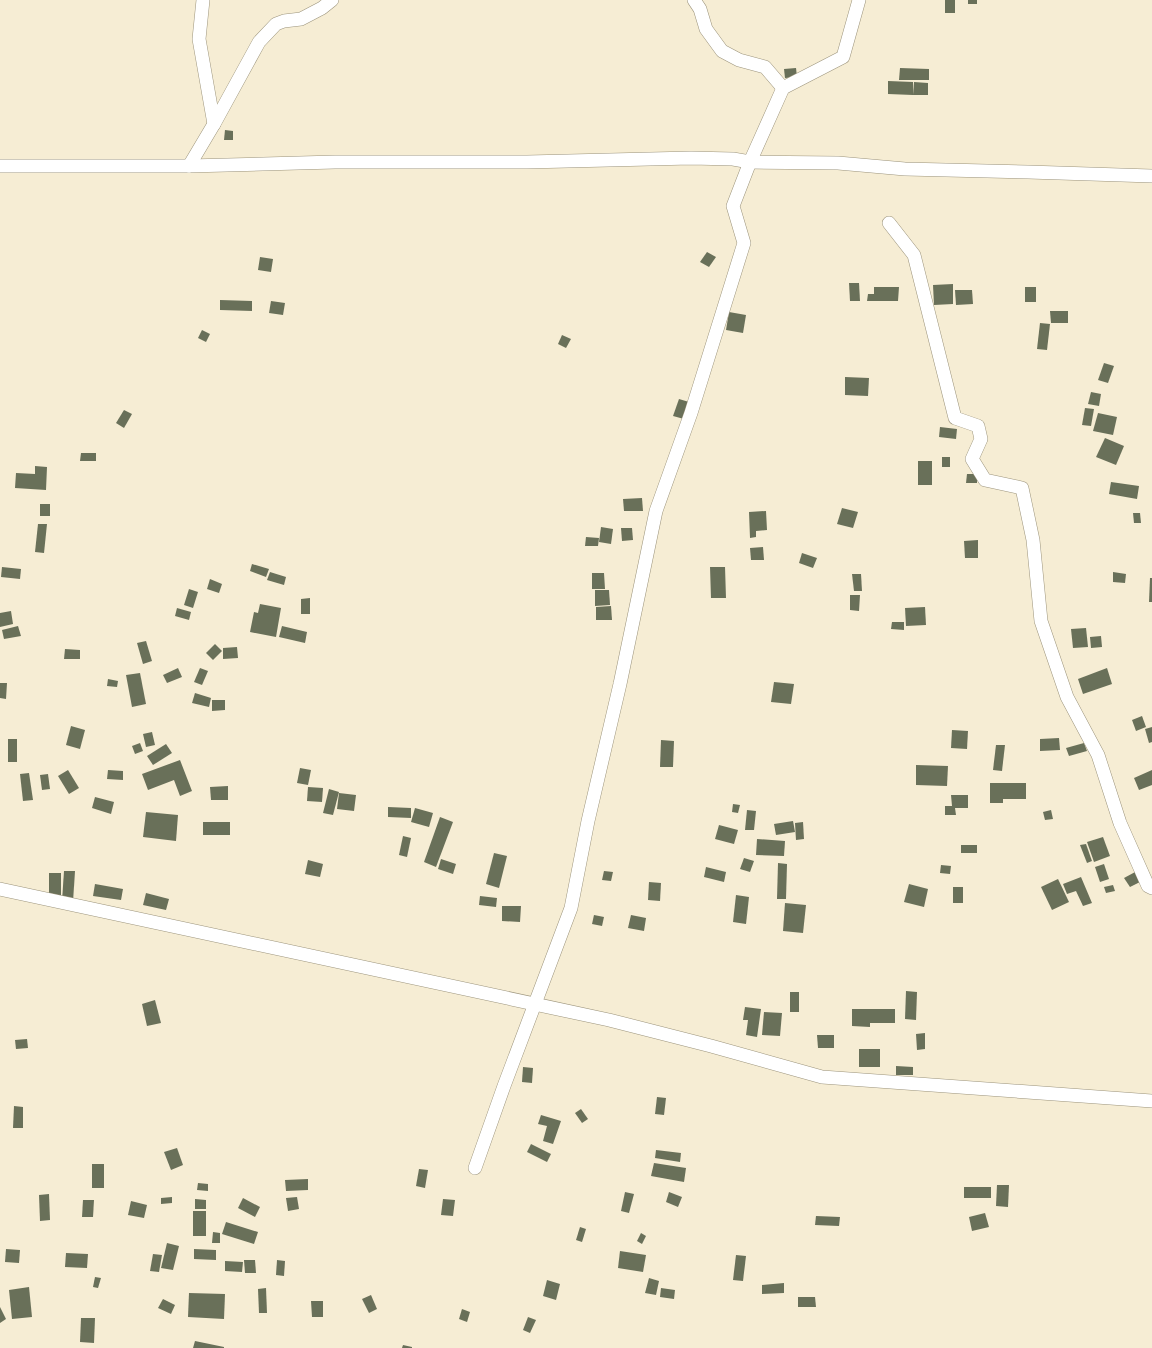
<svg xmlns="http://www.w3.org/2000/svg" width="1152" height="1348" font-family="'DM Sans',sans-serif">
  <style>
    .building { fill: #697059 }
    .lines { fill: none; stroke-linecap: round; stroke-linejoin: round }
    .minor-casing { stroke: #9c947c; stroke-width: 14 }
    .minor { stroke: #fff; stroke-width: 13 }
  </style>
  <rect width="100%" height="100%" fill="#f6edd4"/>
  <!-- building -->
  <g class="building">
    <rect x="945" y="0" width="10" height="13"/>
    <rect x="968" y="0" width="9" height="4"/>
    <polygon points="796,68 797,77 785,78 784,69"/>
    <polygon points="900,68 929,69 929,80 899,80"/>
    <polygon points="888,81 913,82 913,95 888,94"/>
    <polygon points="914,82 928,83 928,95 913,95"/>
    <polygon points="225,130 233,131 233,140 224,140"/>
    <polygon points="707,252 716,257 709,267 700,262"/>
    <polygon points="260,257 273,259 271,272 258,270"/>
    <polygon points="849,283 859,283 860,301 850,301"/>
    <polygon points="953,284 953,304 934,305 933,285"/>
    <polygon points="874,287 899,287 898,301 867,301 868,294 874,294"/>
    <rect x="1025" y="287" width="11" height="15"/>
    <polygon points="955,290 972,290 973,304 956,305"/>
    <polygon points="220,300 252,301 252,311 220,310"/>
    <polygon points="271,301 285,303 283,315 269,313"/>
    <polygon points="1050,311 1068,311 1068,323 1051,323"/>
    <polygon points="729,312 746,315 743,333 726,330"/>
    <polygon points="1040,323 1050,324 1047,350 1037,349"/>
    <polygon points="202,330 210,334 206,342 198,338"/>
    <polygon points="562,335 571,339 566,348 558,344"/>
    <polygon points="1104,363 1114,366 1108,383 1098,380"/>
    <polygon points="845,377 869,378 868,396 845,395"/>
    <polygon points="1091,392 1101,394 1099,406 1088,404"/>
    <polygon points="679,399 689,402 684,419 673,416"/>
    <polygon points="1085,408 1094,409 1091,426 1082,425"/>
    <polygon points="124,410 132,414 124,428 116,423"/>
    <polygon points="1098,413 1117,417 1113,435 1093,431"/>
    <polygon points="940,427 957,429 956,439 939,437"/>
    <polygon points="1105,438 1124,446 1116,465 1096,457"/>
    <polygon points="81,453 96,453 96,461 80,461"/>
    <rect x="942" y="457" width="8" height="10"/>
    <rect x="918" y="461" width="14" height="24"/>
    <polygon points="35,466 47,467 46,490 15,488 16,473 35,474"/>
    <polygon points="967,474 977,474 977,483 966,483"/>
    <polygon points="1111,482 1139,486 1137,499 1109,494"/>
    <polygon points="642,498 643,511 624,511 623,499"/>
    <rect x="40" y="504" width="10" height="12"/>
    <polygon points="842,508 858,512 853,528 837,524"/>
    <polygon points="766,511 767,530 756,531 756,537 750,538 749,512"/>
    <polygon points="1133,513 1140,513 1141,523 1134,523"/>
    <polygon points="38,524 47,524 44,553 35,552"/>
    <polygon points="601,527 613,529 611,544 599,542"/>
    <polygon points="621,528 632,528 633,540 622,541"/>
    <polygon points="586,537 599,538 598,546 585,546"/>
    <polygon points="978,540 978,558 965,558 964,541"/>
    <polygon points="763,547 764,560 751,560 750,548"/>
    <polygon points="802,553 817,558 813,568 799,563"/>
    <polygon points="252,564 269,569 266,577 250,571"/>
    <polygon points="2,567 21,569 20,579 1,577"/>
    <polygon points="710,567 725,567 726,598 711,598"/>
    <polygon points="270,572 286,577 284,585 267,580"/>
    <polygon points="1113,572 1126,574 1125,583 1113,582"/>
    <polygon points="592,573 604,573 605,589 592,589"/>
    <polygon points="852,574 861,574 862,591 854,591"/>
    <polygon points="1150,578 1152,578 1152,602 1149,602"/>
    <polygon points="210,579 222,584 219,593 207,589"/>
    <polygon points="189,589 198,592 193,608 184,605"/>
    <polygon points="595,590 609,590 610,605 595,606"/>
    <polygon points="850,595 860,595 859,611 850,610"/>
    <polygon points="310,598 310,614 301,614 301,599"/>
    <polygon points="260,604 281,608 276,637 250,632 254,612 258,613"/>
    <polygon points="611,606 612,620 596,620 596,607"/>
    <polygon points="925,607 926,625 906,626 905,608"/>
    <polygon points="177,608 191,612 189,620 175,616"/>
    <polygon points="11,611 13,624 0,627 0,613"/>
    <polygon points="892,622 904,622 904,630 891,629"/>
    <polygon points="18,626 21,636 4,639 2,630"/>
    <polygon points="282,626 307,632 305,643 279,637"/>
    <polygon points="1086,628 1088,647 1073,648 1071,629"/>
    <polygon points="1101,636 1102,647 1091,648 1090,637"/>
    <polygon points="146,641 152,661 143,664 137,643"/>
    <polygon points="215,644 222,651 213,660 206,653"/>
    <polygon points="237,647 238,658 223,659 223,648"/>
    <polygon points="65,649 80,650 80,659 64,659"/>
    <polygon points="178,668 182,677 167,683 163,675"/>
    <polygon points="200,668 208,671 202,685 194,682"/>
    <polygon points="1107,668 1112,684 1083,694 1078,679"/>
    <polygon points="140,673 146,704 132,707 126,675"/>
    <polygon points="108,679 118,681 117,687 107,686"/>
    <polygon points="774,682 794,684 791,704 771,702"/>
    <polygon points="0,683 7,683 6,699 0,698"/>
    <polygon points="195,693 211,698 209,707 192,703"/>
    <polygon points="212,700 225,700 225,710 212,711"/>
    <polygon points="1142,716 1146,727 1136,731 1132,720"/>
    <polygon points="71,726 85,730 80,749 66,745"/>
    <polygon points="1152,727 1152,742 1149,743 1145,729"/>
    <polygon points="952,730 968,731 967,749 951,748"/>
    <polygon points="152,732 155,745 146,747 143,734"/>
    <polygon points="1059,738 1060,750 1040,751 1040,739"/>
    <rect x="8" y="739" width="9" height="23"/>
    <polygon points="661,740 674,741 673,767 660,767"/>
    <polygon points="140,743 143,751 135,754 132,746"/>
    <polygon points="1084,743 1087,751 1069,756 1066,748"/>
    <polygon points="166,744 172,753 153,765 147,756"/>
    <polygon points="996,745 1005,745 1002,771 993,770"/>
    <polygon points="180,760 192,791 180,796 174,780 148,790 142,774"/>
    <polygon points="916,765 948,766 947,786 916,785"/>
    <polygon points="300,768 311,770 308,785 297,783"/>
    <polygon points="68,770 79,788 69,794 58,776"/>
    <polygon points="108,770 123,771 123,780 107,779"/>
    <polygon points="1152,770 1152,785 1139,790 1134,778"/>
    <polygon points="29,773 33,800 23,801 20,774"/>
    <polygon points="48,774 50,789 42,790 40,775"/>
    <polygon points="990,783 1026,783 1026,799 1003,799 1003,803 990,803"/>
    <polygon points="228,786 228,800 211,800 210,787"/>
    <polygon points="308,787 323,788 322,802 307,801"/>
    <polygon points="329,789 339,792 333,815 323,813"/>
    <polygon points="339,793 356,795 354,811 337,809"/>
    <polygon points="951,795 968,795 968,808 955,808 956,815 945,815 945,806 952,806"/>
    <polygon points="95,797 114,802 111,814 92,808"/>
    <polygon points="733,804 740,805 738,813 732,812"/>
    <polygon points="388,807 411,808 411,818 388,817"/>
    <polygon points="415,808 433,813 429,827 411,822"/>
    <polygon points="747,810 756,811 754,830 745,830"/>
    <polygon points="1051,810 1053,819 1045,820 1043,812"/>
    <polygon points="146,812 178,815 176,841 143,837"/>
    <polygon points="440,817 453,822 436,867 424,862"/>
    <polygon points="793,821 795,832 776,835 774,824"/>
    <rect x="203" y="822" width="27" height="13"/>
    <polygon points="803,822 804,839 796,840 795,823"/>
    <polygon points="719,825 738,830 734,844 715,839"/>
    <polygon points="403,836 411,838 407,857 399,855"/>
    <polygon points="1103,837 1110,856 1094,862 1087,842"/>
    <polygon points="757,839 785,841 784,856 756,855"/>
    <polygon points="1086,844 1092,861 1087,863 1080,845"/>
    <rect x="961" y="845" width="16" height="8"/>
    <polygon points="494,853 507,856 499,888 486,884"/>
    <polygon points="744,858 754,861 750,872 740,869"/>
    <polygon points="441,859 456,864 453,874 438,869"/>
    <polygon points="308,860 323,864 320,877 305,874"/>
    <polygon points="778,863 787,864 786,899 777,899"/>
    <polygon points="1104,864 1109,879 1100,882 1095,867"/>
    <polygon points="941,865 951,866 950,874 940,873"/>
    <polygon points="706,867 726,872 724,882 704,877"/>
    <polygon points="64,871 75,871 73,902 62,901"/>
    <polygon points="604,871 613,872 611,881 602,880"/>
    <polygon points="1137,871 1142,881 1130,887 1124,878"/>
    <rect x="49" y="873" width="12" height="25"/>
    <polygon points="1081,877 1092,903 1083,906 1076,891 1067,894 1063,884"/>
    <polygon points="1058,879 1069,902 1052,910 1041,887"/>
    <polygon points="649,882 661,883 660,901 648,900"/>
    <polygon points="95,884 123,889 121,900 93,896"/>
    <polygon points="909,884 928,889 924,907 904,902"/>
    <polygon points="1113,885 1115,891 1106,893 1104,887"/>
    <rect x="953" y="887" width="10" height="16"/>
    <polygon points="146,893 169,899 166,910 143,905"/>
    <polygon points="736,895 749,897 746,924 733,922"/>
    <polygon points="480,896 497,898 496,907 479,905"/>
    <polygon points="785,903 806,905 803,933 783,931"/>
    <polygon points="502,906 521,906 520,922 502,921"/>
    <polygon points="594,915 604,917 602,926 592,924"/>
    <polygon points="631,915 646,918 644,931 628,928"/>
    <polygon points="906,991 917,992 916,1020 905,1019"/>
    <rect x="790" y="992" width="9" height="20"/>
    <polygon points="155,1000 161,1023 147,1026 142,1004"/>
    <polygon points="745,1007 761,1009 757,1037 746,1035 748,1020 743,1020"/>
    <polygon points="852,1009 895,1009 895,1023 870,1023 870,1027 852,1026"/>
    <polygon points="764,1012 782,1013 780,1036 762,1035"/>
    <polygon points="925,1033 925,1049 917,1050 916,1034"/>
    <polygon points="817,1035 834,1035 834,1048 818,1048"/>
    <polygon points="27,1039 28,1048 16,1049 15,1040"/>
    <rect x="859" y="1049" width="21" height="18"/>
    <polygon points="896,1066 913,1067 913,1075 896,1075"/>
    <polygon points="523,1067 533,1068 532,1083 522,1082"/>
    <polygon points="657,1097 666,1098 664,1115 655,1114"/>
    <polygon points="14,1106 23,1107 23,1128 13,1128"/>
    <polygon points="581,1109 588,1119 582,1123 575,1113"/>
    <polygon points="541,1115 561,1121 553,1144 543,1141 547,1126 538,1124"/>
    <polygon points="531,1144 551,1154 547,1162 527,1152"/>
    <polygon points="177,1148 183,1165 171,1170 164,1152"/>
    <polygon points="656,1150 681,1153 680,1162 655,1158"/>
    <polygon points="654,1163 686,1168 684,1182 651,1176"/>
    <rect x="92" y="1164" width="12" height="24"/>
    <polygon points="419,1169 428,1170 425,1188 416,1186"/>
    <polygon points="308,1179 308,1190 286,1191 285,1180"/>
    <polygon points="198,1183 208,1184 208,1191 197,1190"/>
    <polygon points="997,1185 1009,1185 1008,1207 996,1206"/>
    <rect x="964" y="1187" width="27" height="11"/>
    <polygon points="625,1192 634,1194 629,1213 621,1211"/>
    <polygon points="669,1192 682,1197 678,1207 666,1202"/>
    <polygon points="49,1194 50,1220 40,1221 39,1195"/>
    <polygon points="172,1197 172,1203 161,1204 161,1198"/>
    <polygon points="297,1197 299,1209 288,1211 286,1198"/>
    <polygon points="243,1198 260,1207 255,1217 238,1208"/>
    <polygon points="195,1199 206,1200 206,1209 195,1209"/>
    <polygon points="443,1199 455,1200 453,1216 441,1215"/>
    <polygon points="83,1200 94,1200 93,1217 82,1217"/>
    <polygon points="131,1201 147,1205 144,1218 128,1215"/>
    <rect x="193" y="1211" width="13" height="25"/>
    <polygon points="985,1213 989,1227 972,1231 969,1217"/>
    <polygon points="816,1216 840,1217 839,1226 815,1225"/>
    <polygon points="226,1222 258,1232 254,1244 222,1234"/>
    <polygon points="580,1227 586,1229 582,1242 576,1240"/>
    <polygon points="213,1232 220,1233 220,1243 212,1243"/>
    <polygon points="641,1233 646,1236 642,1244 637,1241"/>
    <polygon points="167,1243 179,1246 173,1270 161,1268"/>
    <polygon points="6,1249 20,1250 19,1263 5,1262"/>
    <polygon points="194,1249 216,1250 216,1260 194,1259"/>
    <polygon points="620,1251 646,1255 643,1272 618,1268"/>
    <polygon points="66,1253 88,1254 87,1268 65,1267"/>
    <polygon points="153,1254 162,1255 159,1272 150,1271"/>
    <polygon points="736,1255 746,1256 743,1281 733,1280"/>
    <polygon points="244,1260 255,1260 256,1273 245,1273"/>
    <polygon points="277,1260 285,1261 284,1276 276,1275"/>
    <polygon points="225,1261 243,1262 242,1272 225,1271"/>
    <polygon points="95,1277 101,1278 98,1288 93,1287"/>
    <polygon points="649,1278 659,1281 656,1295 645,1293"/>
    <polygon points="547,1280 560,1284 556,1300 543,1296"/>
    <polygon points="784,1283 784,1293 762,1294 762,1285"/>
    <polygon points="29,1287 32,1317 12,1319 9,1290"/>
    <polygon points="266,1288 267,1313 259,1313 258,1289"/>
    <polygon points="661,1288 675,1290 674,1299 660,1297"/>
    <polygon points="189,1293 225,1294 224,1319 188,1317"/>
    <polygon points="371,1295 377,1309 369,1313 362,1299"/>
    <polygon points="798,1297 815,1297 816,1307 798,1307"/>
    <polygon points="163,1299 175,1305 171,1314 158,1308"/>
    <polygon points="311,1301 323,1301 323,1317 312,1317"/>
    <polygon points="0,1307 6,1319 0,1323"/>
    <polygon points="462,1309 470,1312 467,1322 459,1319"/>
    <polygon points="528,1317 536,1320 530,1333 523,1330"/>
    <polygon points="81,1318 95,1318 94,1343 80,1342"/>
    <polygon points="195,1341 224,1347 224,1348 193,1348"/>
    <polygon points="403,1345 412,1347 412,1348 402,1348"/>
  </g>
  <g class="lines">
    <!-- minor casing -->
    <g class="minor-casing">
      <g id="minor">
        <polyline points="203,0 199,39 214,124"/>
        <polyline points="694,0 700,9 706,29 722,51 739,60 765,67 783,88 843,57 859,0"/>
        <polyline points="0,166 189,166 335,162 527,162 691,158 733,159 750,162 838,163 905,169 1028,172 1152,176"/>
        <polyline points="189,166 214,124 259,42 276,24 284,21 301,19 322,8 332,0"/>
        <polyline points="889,223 914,255 955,418 978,426 981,439 972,459 985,480 1022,488 1033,540 1041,621 1067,697 1098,755 1120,823 1148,886 1152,888"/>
        <polyline points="0,889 609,1020 711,1046 822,1077 1152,1101"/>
        <polyline points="475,1168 504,1086 571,908 588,821 620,684 656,511 691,413 744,243 733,206 750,162 783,88"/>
      </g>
    </g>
    <!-- minor -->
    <use href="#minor" class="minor"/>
  </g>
</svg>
